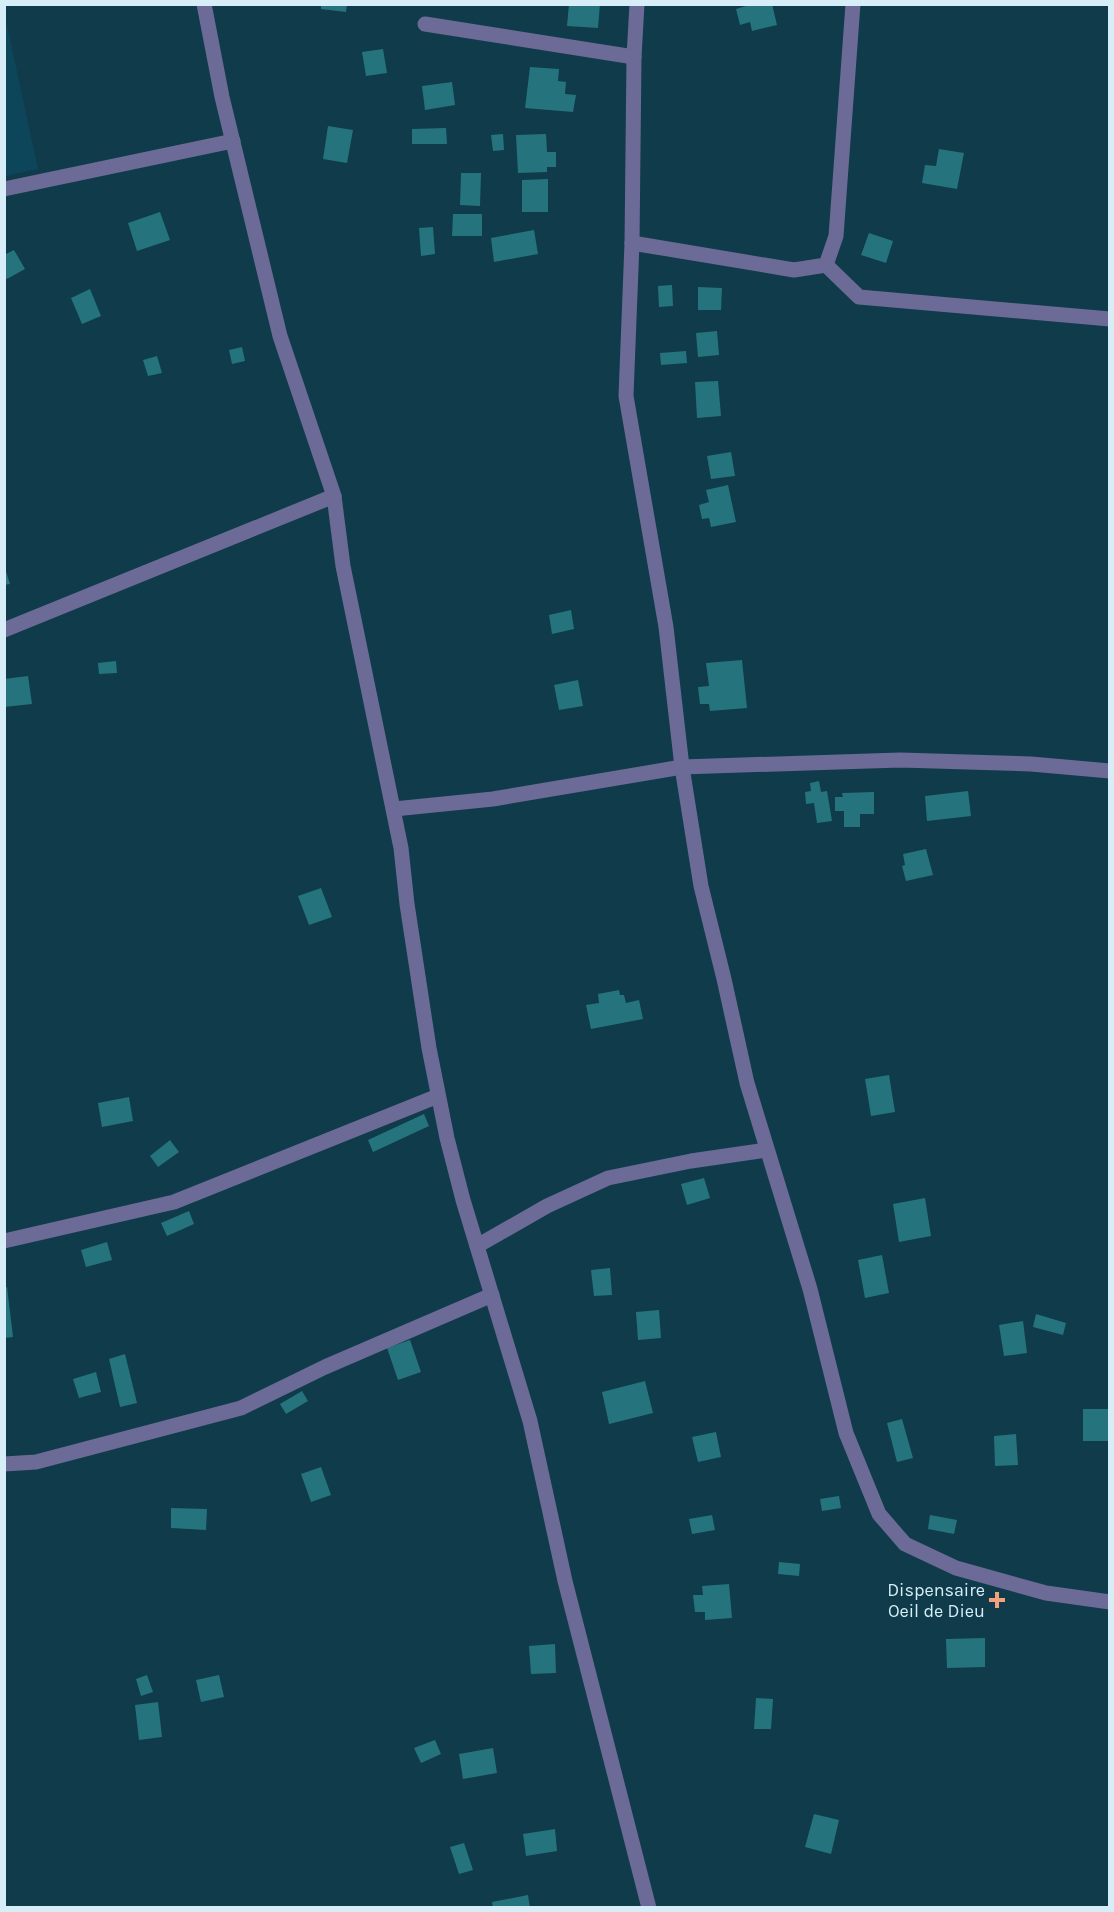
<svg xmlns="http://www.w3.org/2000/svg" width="1114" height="1912" font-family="Karla,sans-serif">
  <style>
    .built { fill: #0d465a }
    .building { fill: #25747d }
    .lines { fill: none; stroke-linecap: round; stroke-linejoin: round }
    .minor { stroke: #6c6a97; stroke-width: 15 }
    .poi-dot { fill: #f1a17c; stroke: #0f3b4b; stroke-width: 2 }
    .labels { text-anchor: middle; stroke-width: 4.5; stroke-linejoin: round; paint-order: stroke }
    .poi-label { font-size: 18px; fill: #d7edf7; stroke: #0f3b4b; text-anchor: end }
  </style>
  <rect width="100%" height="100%" fill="#0f3b4b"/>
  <!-- built -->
  <polygon class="built" points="5,16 38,169 5,176 4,176"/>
  <!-- building -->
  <g class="building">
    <polygon points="321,4 347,4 346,12 321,9"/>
    <polygon points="569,4 600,4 598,28 567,26"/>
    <polygon points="746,4 772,4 777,25 752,31 750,22 740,25 736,9 746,6"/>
    <polygon points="383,49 387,73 366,76 362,52"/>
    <polygon points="530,67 559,69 558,81 566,82 565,94 576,95 573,112 525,108"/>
    <polygon points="452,82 455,105 425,110 422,86"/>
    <polygon points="328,126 353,130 347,163 323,159"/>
    <polygon points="446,128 447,144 412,144 412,129"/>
    <polygon points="503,134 504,150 493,151 491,135"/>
    <polygon points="546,134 547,152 556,152 556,167 547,167 547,172 518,173 516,135"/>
    <polygon points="939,149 964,153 957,189 922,183 925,165 936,166"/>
    <polygon points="461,173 481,173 480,206 460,205"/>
    <polygon points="548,179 548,212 522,212 522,180"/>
    <polygon points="160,212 170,240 137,251 128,223"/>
    <polygon points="453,214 482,214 482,236 452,236"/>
    <polygon points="433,227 435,254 421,256 419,228"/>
    <polygon points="534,230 538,254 494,262 491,238"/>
    <polygon points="869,233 893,241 886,263 861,255"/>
    <polygon points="14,250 25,269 7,279 4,276 4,255"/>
    <polygon points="672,285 673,306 659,307 658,286"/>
    <polygon points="698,287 722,288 721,310 698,310"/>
    <polygon points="90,289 101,316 82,324 71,298"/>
    <polygon points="717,331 719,355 698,357 696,333"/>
    <polygon points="242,347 245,361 232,364 229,350"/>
    <polygon points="686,351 687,363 661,365 660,353"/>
    <polygon points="157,356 162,373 148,376 143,360"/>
    <polygon points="718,381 721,416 697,418 695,382"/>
    <polygon points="731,452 735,476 711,479 707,456"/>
    <polygon points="728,485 736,522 711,527 709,518 702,519 699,505 709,502 706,490"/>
    <polygon points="4,565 10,584 4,585"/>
    <polygon points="571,610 574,629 552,634 549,615"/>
    <polygon points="742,660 747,708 710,711 709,704 700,704 698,687 709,686 706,663"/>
    <polygon points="116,661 117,673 99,674 98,663"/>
    <polygon points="28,676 32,704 4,707 4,679"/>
    <polygon points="578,680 583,706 559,710 554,685"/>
    <polygon points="819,781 821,792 827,791 832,821 817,823 814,803 806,804 805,792 811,791 810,783"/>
    <polygon points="968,791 971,816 927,821 925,796"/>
    <polygon points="874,792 874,814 860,814 860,827 844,827 844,811 835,811 835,797 843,797 842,793"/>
    <polygon points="926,849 933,875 906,881 902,866 905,865 903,854"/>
    <polygon points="321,888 332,917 309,925 298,896"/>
    <polygon points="619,990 620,995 624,995 626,1003 639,1000 643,1019 591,1029 586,1005 599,1003 598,994"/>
    <polygon points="889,1075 895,1112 871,1116 865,1079"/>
    <polygon points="129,1097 133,1121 102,1127 98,1103"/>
    <polygon points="424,1114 429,1126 373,1152 368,1140"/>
    <polygon points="170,1140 179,1152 158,1167 150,1156"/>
    <polygon points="704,1178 710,1198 687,1205 681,1184"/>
    <polygon points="925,1198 931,1236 899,1242 893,1204"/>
    <polygon points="189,1211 194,1224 167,1236 161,1223"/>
    <polygon points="107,1242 112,1260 86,1267 81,1250"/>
    <polygon points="882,1255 889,1293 865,1298 858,1260"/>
    <polygon points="610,1268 612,1295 594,1296 591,1270"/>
    <polygon points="7,1287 13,1337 4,1338 4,1288"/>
    <polygon points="659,1310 661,1338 638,1340 636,1312"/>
    <polygon points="1036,1314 1066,1323 1063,1335 1033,1327"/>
    <polygon points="1023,1321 1027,1353 1004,1356 999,1325"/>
    <polygon points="410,1340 421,1372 398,1380 387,1348"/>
    <polygon points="125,1354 137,1403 120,1407 109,1359"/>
    <polygon points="96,1372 101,1392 79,1398 73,1379"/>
    <polygon points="645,1381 653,1413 609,1424 602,1392"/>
    <polygon points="302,1391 308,1401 286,1414 280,1404"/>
    <rect x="1083" y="1409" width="27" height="32"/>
    <polygon points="902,1419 913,1458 897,1462 887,1423"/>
    <polygon points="716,1432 721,1457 698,1462 692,1437"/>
    <polygon points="1016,1434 1018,1465 995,1466 994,1436"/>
    <polygon points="321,1467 331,1495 311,1502 301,1474"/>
    <polygon points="839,1496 841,1508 822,1511 820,1499"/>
    <polygon points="171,1508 207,1509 206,1530 171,1528"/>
    <polygon points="712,1515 715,1530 692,1534 689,1519"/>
    <polygon points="930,1515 957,1520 954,1534 928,1529"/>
    <polygon points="779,1562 800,1564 799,1576 778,1574"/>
    <polygon points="729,1584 732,1618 705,1620 705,1612 695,1612 693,1595 703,1595 702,1586"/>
    <polygon points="985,1638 985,1667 947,1668 946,1639"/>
    <polygon points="555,1644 556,1673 531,1674 529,1646"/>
    <polygon points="147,1675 153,1692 141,1696 136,1679"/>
    <polygon points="219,1675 224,1697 201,1702 196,1680"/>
    <polygon points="756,1698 773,1699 771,1729 754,1729"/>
    <polygon points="158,1702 162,1737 139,1740 135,1705"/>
    <polygon points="435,1740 441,1754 421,1763 414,1748"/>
    <polygon points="493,1748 497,1773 463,1779 459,1754"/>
    <polygon points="814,1814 839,1820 831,1854 805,1847"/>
    <polygon points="555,1829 557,1851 526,1856 523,1834"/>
    <polygon points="464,1843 473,1870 459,1874 450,1847"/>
    <polygon points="528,1895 530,1908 493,1908 492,1902"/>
  </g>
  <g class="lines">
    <!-- minor -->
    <g class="minor">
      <polyline points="204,4 222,97 280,336 334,496 343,566 401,848 407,904 429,1048 447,1138 463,1200 530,1421 565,1581 649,1908"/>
      <polyline points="637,4 634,57 632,243 626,396 666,627 682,767 701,886 724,979 747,1083 810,1289 846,1433 879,1514 905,1544 956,1568 1046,1593 1110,1602"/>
      <polyline points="425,24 634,57"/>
      <polyline points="4,189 233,141"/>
      <polyline points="632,243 794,270 826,265 836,236 853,4"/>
      <polyline points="826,265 859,297 1110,319"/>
      <polyline points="4,630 334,496"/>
      <polyline points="394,809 493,799 682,767 900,760 1031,764 1110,771"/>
      <polyline points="4,1241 174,1202 438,1096"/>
      <polyline points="477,1246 547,1206 608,1178 691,1161 767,1150"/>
      <polyline points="4,1464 36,1462 241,1408 325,1367 492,1295"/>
    </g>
  </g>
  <!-- markers -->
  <path class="poi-dot" d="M994 1591h6v6h6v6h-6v6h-6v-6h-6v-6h6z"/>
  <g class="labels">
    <!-- poi labels -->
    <g class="poi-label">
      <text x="985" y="1596">Dispensaire<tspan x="985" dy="21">Oeil de Dieu</tspan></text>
    </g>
  </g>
  <!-- border -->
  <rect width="1114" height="1912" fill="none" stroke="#d7edf7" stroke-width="12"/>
</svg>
